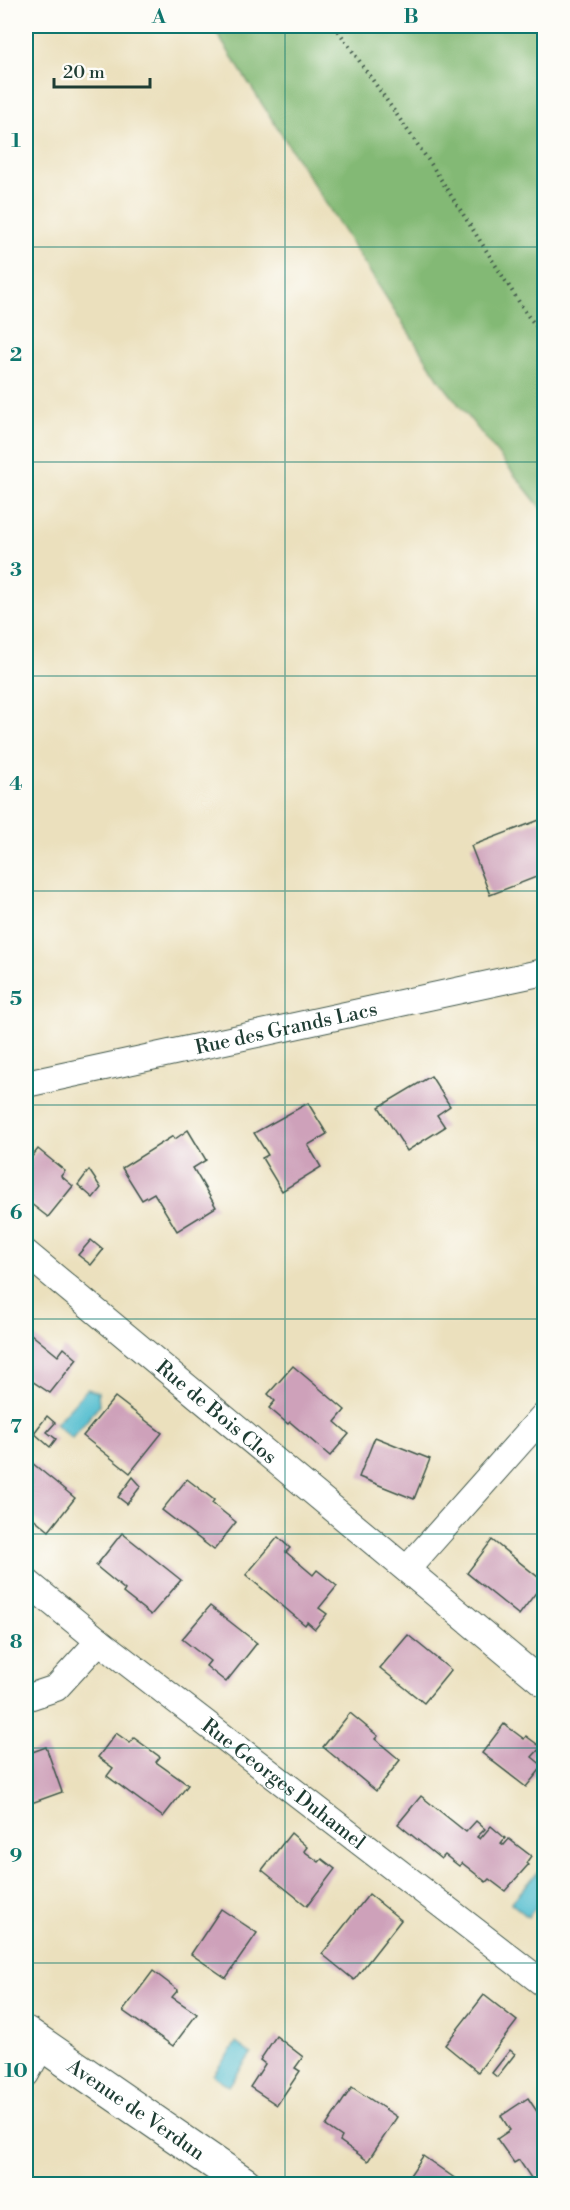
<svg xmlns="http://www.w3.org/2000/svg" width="570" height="2210" font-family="'Libre Bodoni',serif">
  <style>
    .forest { fill: #83b975; stroke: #517b54; stroke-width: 1.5 }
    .water { fill: #53bdcf; stroke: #397d82; stroke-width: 1.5 }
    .building { fill: #cea1ba }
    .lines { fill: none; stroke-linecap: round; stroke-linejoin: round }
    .street-casing { stroke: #3e5549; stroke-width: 28 }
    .secondary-casing { stroke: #3e5549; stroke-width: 35 }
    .path { stroke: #3e5549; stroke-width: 4; stroke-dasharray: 1.5 4.5; stroke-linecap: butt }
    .street { stroke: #fff; stroke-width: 26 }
    .secondary { stroke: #fff; stroke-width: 33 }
    .grid { fill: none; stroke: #0f766e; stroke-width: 1.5; stroke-opacity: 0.55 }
    .labels { text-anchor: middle; stroke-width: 6; stroke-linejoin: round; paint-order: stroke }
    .street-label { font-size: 20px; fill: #1f3d34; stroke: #fdfcf7 }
    .neatline { fill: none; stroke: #0f766e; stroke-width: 2 }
    .grid-label { font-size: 20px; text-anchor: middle; font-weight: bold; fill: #0f766e }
  </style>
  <rect width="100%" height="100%" fill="#fdfcf7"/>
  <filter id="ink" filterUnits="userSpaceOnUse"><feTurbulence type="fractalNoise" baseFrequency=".0167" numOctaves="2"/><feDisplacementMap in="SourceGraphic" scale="12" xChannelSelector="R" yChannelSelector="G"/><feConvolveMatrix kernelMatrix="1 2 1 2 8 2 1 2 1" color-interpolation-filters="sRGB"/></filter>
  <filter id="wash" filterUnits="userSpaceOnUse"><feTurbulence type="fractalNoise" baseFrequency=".008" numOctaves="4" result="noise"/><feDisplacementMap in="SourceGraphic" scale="24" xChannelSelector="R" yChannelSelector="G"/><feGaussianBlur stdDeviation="1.35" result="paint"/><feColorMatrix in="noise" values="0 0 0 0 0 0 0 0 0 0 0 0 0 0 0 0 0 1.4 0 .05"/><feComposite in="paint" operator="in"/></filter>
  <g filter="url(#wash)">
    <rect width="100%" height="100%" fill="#ebe0bd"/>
    <!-- forest -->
    <polygon class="forest" points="212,26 544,26 544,512 440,381"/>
    <!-- water -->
    <g class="water">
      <polygon points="87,1389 98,1392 99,1406 72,1438 55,1424"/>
      <polygon points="537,1873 544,1879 544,1897 528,1917 511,1903"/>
      <polygon points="236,2043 251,2054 229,2086 213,2075"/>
    </g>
    <g id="blocks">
      <!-- building -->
      <g class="building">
        <polygon points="542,819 544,827 544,874 490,895 471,846"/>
        <polygon points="431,1076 450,1106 437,1115 445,1127 407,1151 379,1107"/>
        <polygon points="308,1103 327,1134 308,1145 321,1167 282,1191 262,1158 268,1155 254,1133"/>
        <polygon points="188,1130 206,1160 193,1168 216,1207 177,1231 154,1193 142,1200 122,1168 173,1136 175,1139"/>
        <polygon points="38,1149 65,1171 61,1176 73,1186 48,1217 26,1200 26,1164"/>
        <polygon points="89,1170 101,1188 93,1198 78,1185"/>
        <polygon points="91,1240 103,1250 91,1265 78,1255"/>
        <polygon points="26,1330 58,1356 64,1348 77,1359 50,1393 26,1377"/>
        <polygon points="293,1366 345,1410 335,1422 349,1434 330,1456 290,1422 288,1424 269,1408 275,1401 268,1394"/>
        <polygon points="115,1397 162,1433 130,1473 83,1436"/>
        <polygon points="47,1416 55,1423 47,1432 56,1439 50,1447 34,1433"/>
        <polygon points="375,1437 430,1459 414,1499 359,1477"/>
        <polygon points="26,1458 75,1498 49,1531 26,1512"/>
        <polygon points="133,1477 141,1486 127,1504 118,1497"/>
        <polygon points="187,1479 214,1500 212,1503 236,1522 214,1550 162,1510"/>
        <polygon points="122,1533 181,1580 151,1615 123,1593 125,1590 96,1566"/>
        <polygon points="278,1537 290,1548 286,1552 313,1575 317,1570 337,1586 319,1608 327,1614 315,1629 307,1622 305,1625 246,1575"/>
        <polygon points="492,1540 544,1582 519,1615 467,1573"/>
        <polygon points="210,1606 257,1643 226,1682 206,1666 210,1661 182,1639"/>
        <polygon points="408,1635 451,1670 424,1703 380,1668"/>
        <polygon points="350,1713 378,1736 375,1739 400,1760 376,1791 323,1747"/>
        <polygon points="504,1724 524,1739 526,1736 541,1747 532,1757 543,1766 526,1787 482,1753"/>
        <polygon points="116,1733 130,1743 134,1738 160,1757 156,1762 188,1785 163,1817 107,1776 113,1768 98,1757"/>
        <polygon points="46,1747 62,1792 26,1805 26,1750 27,1754"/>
        <polygon points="421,1796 466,1832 476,1821 485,1829 477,1837 480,1839 491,1826 505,1838 501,1843 504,1845 509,1839 531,1856 526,1863 528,1865 505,1891 489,1879 486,1882 462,1863 459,1866 445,1855 441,1859 398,1824"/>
        <polygon points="291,1833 307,1847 304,1851 319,1862 322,1859 335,1869 307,1906 262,1870"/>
        <polygon points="369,1894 401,1920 354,1980 322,1954"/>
        <polygon points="221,1909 257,1933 226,1978 191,1954"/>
        <polygon points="153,1971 178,1990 172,1997 197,2014 173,2046 123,2011"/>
        <polygon points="484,1995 517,2021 478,2072 445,2045"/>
        <polygon points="276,2036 303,2057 295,2068 300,2071 277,2105 250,2087 265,2064 260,2060"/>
        <polygon points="510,2050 515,2054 497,2077 492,2073"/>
        <polygon points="352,2087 397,2117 368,2161 340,2141 342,2137 326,2126"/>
        <polygon points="528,2098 544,2122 544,2173 533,2181 519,2160 514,2163 497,2139 510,2130 501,2116"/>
        <polygon points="423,2156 463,2184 404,2184"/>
      </g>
    </g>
  </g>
  <g filter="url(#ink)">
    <use href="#blocks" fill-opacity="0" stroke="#3e5549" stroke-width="1.5"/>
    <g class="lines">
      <!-- street casing -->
      <g class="street-casing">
        <g id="street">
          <path id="s1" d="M26 1084 544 972"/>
          <path id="s2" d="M26 1253 544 1684"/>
          <polyline points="407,1569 544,1415"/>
          <path id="s3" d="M26 1581 99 1641 544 1984"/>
          <polyline points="26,1698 56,1688 99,1641"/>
          <polyline points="26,2074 42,2045"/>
        </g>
      </g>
      <!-- secondary casing -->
      <g class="secondary-casing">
        <g id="secondary">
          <path id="s4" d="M26 2033 245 2184"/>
        </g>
      </g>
      <!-- path -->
      <polyline class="path" points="335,26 431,164 528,316 544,335"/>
      <!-- street -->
      <use href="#street" class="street"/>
      <!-- secondary -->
      <use href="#secondary" class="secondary"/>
    </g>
  </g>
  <!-- grid -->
  <path class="grid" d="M285 26V2184M26 247H544M26 462H544M26 676H544M26 891H544M26 1105H544M26 1319H544M26 1534H544M26 1748H544M26 1963H544"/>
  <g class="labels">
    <!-- street labels -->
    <g class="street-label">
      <text dy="7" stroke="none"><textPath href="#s1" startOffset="266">Rue des Grands Lacs</textPath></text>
      <text dy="7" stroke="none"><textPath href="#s2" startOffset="248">Rue de Bois Clos</textPath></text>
      <text dy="7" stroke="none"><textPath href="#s3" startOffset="328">Rue Georges Duhamel</textPath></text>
      <text dy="7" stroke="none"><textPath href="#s4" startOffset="134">Avenue de Verdun</textPath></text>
    </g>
  </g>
  <!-- margin -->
  <rect width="570" height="2210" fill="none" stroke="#fdfcf7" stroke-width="66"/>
  <!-- scale -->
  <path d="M54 78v9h96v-9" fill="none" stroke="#1f3d34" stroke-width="3"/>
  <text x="63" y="78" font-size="18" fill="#1f3d34" stroke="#fdfcf7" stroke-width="4.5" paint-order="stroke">20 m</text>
  <rect x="33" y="33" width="504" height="2144" class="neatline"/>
  <g class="grid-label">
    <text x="159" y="23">A</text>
    <text x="411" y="23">B</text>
    <text x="16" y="147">1</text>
    <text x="16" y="361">2</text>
    <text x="16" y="576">3</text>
    <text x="16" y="790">4</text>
    <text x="16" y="1005">5</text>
    <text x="16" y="1219">6</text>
    <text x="16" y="1433">7</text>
    <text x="16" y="1648">8</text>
    <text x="16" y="1862">9</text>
    <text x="16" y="2077">10</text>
  </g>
</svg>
